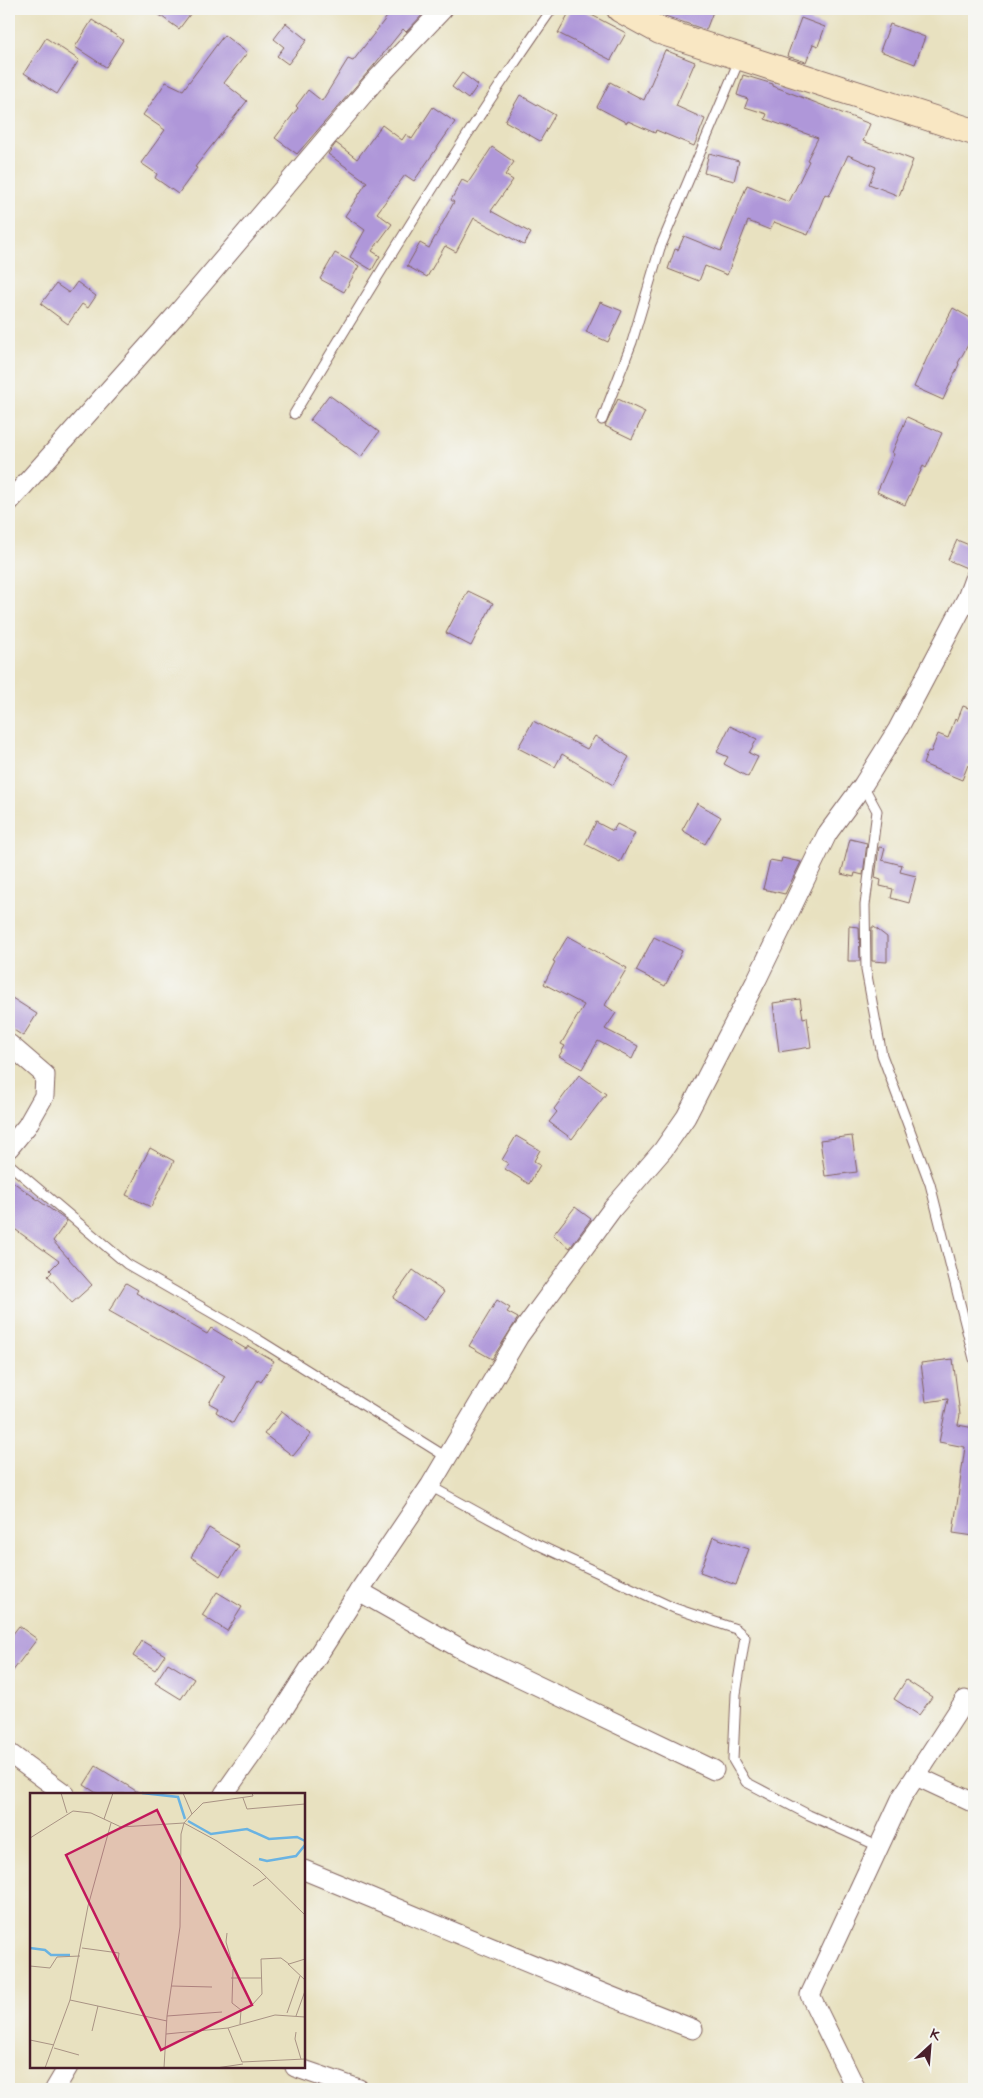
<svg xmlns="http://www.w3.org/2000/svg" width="983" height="2098" font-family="Mynerve,sans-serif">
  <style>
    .building { fill: #af97d9 }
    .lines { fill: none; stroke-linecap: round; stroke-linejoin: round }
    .lane-casing { stroke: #81635f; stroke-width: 11 }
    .street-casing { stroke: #81635f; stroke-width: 21 }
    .secondary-casing { stroke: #81635f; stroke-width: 28 }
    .lane { stroke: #fff; stroke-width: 9 }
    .street { stroke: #fff; stroke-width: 19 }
    .secondary { stroke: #f9e7c3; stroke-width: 26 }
    .inset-river { fill: none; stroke: #6ab3e2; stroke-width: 2.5 }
    .inset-road { fill: none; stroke: #a99384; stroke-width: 1 }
    .view { fill: #c2185b; fill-opacity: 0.15; stroke: #c2185b; stroke-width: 2.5 }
    .inset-edge { fill: none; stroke: #4a1f2b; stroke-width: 2.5 }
  </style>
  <rect width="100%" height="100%" fill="#f6f6f2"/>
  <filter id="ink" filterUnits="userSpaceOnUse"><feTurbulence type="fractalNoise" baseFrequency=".02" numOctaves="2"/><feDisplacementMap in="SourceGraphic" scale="10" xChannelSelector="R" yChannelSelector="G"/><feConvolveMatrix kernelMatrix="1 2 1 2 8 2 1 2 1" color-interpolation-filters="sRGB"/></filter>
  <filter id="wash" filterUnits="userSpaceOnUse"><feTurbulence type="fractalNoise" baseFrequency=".0096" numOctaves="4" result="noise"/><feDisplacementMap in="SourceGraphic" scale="20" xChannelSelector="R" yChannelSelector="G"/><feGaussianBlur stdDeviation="1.12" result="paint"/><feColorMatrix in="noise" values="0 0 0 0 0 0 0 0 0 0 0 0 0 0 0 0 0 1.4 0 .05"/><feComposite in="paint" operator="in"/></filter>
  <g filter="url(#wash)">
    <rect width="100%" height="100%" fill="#e8e1c0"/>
    <g id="blocks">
      <!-- building -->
      <g class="building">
        <polygon points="151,9 194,9 179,29"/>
        <polygon points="393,9 428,9 406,32 403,29 375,64 297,154 275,138 298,108 296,106 308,90 322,101 348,59 353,61"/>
        <polygon points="571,9 580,9 626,33 611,60 558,33"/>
        <polygon points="651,9 714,9 706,30 662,15"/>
        <polygon points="801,18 825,27 818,46 813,44 806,62 787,56"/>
        <polygon points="92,20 123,40 106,67 75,47"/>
        <polygon points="286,23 307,40 288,64 277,56 284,47 274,39"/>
        <polygon points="890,24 925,37 915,64 880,51"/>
        <polygon points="224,35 247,53 224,83 247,101 195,167 197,168 178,194 155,178 157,174 141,163 165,130 143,115 166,82 183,90"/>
        <polygon points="46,38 79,60 57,94 24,73"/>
        <polygon points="665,50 695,62 676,106 705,119 694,146 656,130 655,133 628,121 627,123 597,107 610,82 644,100"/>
        <polygon points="462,73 478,85 468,99 452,87"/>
        <polygon points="743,75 773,84 773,86 870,124 863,141 913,160 899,196 869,184 876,167 848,155 829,196 825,194 808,235 774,222 770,230 748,221 727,275 705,266 699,281 668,269 675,249 678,250 684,236 721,251 747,185 789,202 809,161 807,160 818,138 765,119 767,114 745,107 748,99 737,95"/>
        <polygon points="520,95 555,115 540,141 505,121"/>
        <polygon points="433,107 455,122 414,181 405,175 377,213 392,224 372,251 380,256 372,270 350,257 365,230 345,216 367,182 328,154 336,143 357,159 382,125 402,140 406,134 412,139"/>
        <polygon points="492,147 514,162 505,175 513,180 491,211 531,233 524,245 474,218 456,252 445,246 427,277 407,266 420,243 429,248 454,202 451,200 462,180 468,183"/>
        <polygon points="709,153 739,161 734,181 704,173"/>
        <polygon points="335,253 359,266 344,292 320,279"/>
        <polygon points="77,282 96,296 88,308 82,304 68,324 41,304 56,284 69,293"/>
        <polygon points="600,302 622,311 608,342 586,332"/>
        <polygon points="953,308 974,320 974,334 958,363 959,364 943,400 914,387 930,351"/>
        <polygon points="329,395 379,432 361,457 310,420"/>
        <polygon points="618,399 645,412 632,439 605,426"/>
        <polygon points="907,417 942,433 926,468 923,466 905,505 877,492 894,454 892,453"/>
        <polygon points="957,540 974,547 974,568 969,569 948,560"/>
        <polygon points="468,591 493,603 471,646 446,633"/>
        <polygon points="963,706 974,710 974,768 968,765 962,780 923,764 928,751 931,752 938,734 948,738 955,719 957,721"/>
        <polygon points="533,721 587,749 595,736 629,757 613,785 562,754 555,767 518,748"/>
        <polygon points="730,726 757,739 749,753 758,757 748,777 724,764 728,757 717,752"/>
        <polygon points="697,803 721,817 705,844 682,830"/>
        <polygon points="596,822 613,831 617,824 635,833 620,862 585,844"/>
        <polygon points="850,839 867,843 863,875 855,873 854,877 841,874"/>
        <polygon points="879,847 885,848 882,860 902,865 900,872 916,876 909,903 891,898 893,889 880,886 881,880 875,878"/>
        <polygon points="782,858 801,862 785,894 763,889 770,860 781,862"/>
        <polygon points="849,926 859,927 860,961 848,961"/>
        <polygon points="872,927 874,927 887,937 887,962 872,961"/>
        <polygon points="568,936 627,968 605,1005 616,1013 605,1029 638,1046 632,1059 598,1041 582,1069 559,1056 565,1046 561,1044 584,1005 544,984 555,962 553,961"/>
        <polygon points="654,937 682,951 665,986 636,971"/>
        <polygon points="9,996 37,1014 23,1036 9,1027"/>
        <polygon points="800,999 803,1018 807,1017 811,1047 779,1052 773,1003"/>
        <polygon points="579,1075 606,1094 572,1139 549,1122 557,1112 554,1109"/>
        <polygon points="516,1136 540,1150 534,1161 540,1165 529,1184 505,1169 508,1163 502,1160"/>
        <polygon points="852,1136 857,1172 825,1176 820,1140"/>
        <polygon points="150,1148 174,1161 151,1207 126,1195"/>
        <polygon points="9,1179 67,1221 53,1241 92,1285 72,1303 48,1276 52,1272 50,1270 59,1261 9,1225"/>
        <polygon points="575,1207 591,1219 570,1248 553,1235"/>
        <polygon points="413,1270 444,1292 424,1320 393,1298"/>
        <polygon points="126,1283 138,1290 136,1293 207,1334 211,1328 246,1349 248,1346 274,1361 261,1382 258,1380 233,1423 216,1412 218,1408 209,1403 225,1376 109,1311"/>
        <polygon points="497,1300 510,1308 507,1312 518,1318 492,1359 469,1346"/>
        <polygon points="953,1359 960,1415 958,1425 974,1428 974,1536 953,1533 965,1447 939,1442 948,1399 926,1402 921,1363"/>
        <polygon points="282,1411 311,1434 293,1456 264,1434"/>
        <polygon points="209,1528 239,1546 220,1576 191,1557"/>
        <polygon points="713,1537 749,1549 736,1585 700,1572"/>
        <polygon points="217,1592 242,1607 227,1631 202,1615"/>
        <polygon points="19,1626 37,1639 9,1676 9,1639"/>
        <polygon points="142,1641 165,1655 155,1670 133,1656"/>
        <polygon points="168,1663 194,1679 181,1699 155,1683"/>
        <polygon points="906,1680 932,1697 919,1715 894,1699"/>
        <polygon points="96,1766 141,1794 98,1794 84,1785"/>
      </g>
    </g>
  </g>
  <g filter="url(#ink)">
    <use href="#blocks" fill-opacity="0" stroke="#81635f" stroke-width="1"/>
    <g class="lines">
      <!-- lane casing -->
      <g class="lane-casing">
        <g id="lane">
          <path d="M294 414C377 277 460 140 552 9"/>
          <polyline points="602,420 632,342 660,248 740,58"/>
          <polyline points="863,785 877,811 865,905 866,970 882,1055 930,1184 974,1359"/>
          <polyline points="9,1164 127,1264 259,1340 448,1458"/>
          <polyline points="430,1486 532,1542 674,1608 736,1629 745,1637 736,1694 733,1760 746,1782 809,1815 880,1847"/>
        </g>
      </g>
      <!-- street casing -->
      <g class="street-casing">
        <g id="street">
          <polyline points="9,502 175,316 373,83 443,9"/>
          <polyline points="9,1044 45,1075 44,1096 27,1126 9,1148"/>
          <polyline points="359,1591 463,1650 714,1770"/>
          <polyline points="9,1753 65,1794"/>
          <polyline points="916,1776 974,1803"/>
          <polyline points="224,1794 279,1716 359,1591 430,1486 519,1336 613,1208 663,1150 686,1117 757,979 827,834 863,785 898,729 967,598 974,579"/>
          <path d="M304 1870C433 1923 562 1978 693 2029"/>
          <polyline points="295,2067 359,2089"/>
          <polyline points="55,2089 68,2067"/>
          <polyline points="856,2089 810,1995 902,1797 965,1700"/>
        </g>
      </g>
      <!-- secondary casing -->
      <g class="secondary-casing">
        <polyline id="secondary" points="620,9 660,31 974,132"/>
      </g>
      <!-- lane -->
      <use href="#lane" class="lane"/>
      <!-- street -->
      <use href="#street" class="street"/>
      <!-- secondary -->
      <use href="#secondary" class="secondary"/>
    </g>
  </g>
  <!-- overview -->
  <g transform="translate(30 1793)">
    <rect width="275" height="275" fill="#e8e1c0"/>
    <path class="inset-river" d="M112 0 148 4 155 26M158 28 181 41 217 36 239 46 267 44 275 48M229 66 237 68 266 63 275 52M0 155 15 157 21 162H40"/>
    <path class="inset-road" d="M31 0 37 20M213 5 217 16 275 11M162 21 173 10 223 3 222 0M74 26 83 0M0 45 43 18 61 20 91 34 154 30 187 48 229 77 275 122M223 93 236 85M197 140 196 149 201 166M52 155 89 160 88 169M258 171 275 187M0 173 20 175 27 164 50 163M203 176 202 210 211 217 210 231M201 185H232M141 193 182 194M40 207 137 228M211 217 222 212 232 201 231 166 251 165 259 171 275 166M257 220 270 183M137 223 192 219M266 223 275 198M198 235 245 222 275 224M62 238 68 213M266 239 265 246 271 266M136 241 198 235 212 269 275 266M0 247 24 252M24 255 49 262M15 275 40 207 58 113 81 30M134 275 137 223 150 134 151 41 154 30 162 21 153 0M186 275 213 271"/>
    <path class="view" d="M127 17 222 212 131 257 36 62Z"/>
    <rect width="275" height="275" class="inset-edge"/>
  </g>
  <!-- margin -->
  <rect width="983" height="2098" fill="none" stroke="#f6f6f2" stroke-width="30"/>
  <!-- north arrow -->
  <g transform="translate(930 2046) rotate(26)" stroke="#f6f6f2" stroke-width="4" paint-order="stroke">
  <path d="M0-4L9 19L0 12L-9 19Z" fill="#4a1f2b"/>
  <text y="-8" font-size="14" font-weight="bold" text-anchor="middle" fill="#4a1f2b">K</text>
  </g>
</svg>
